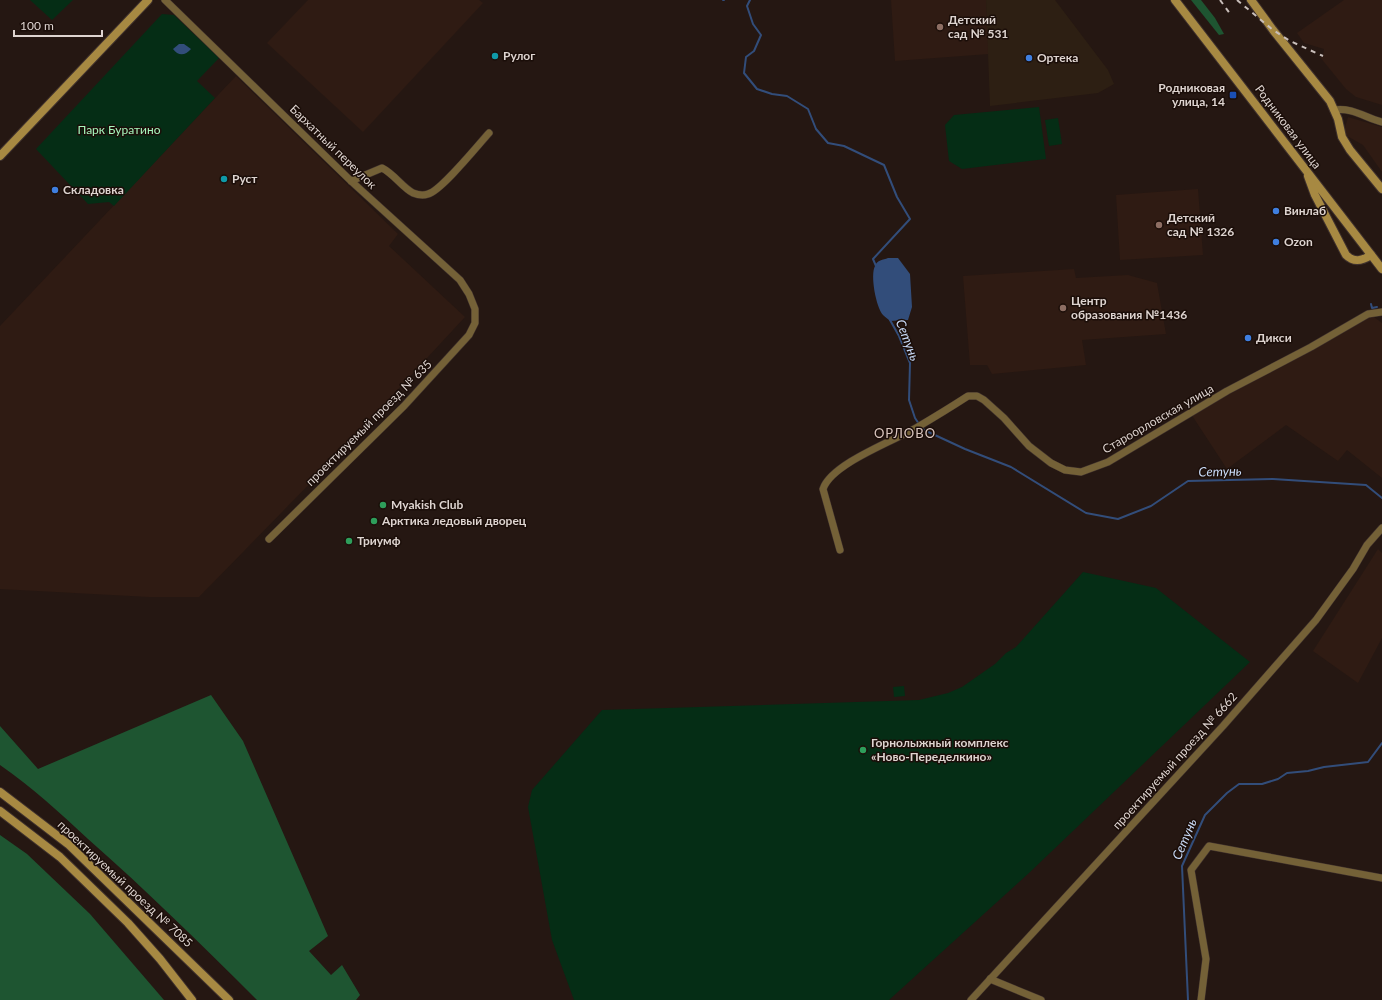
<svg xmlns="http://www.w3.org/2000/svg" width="1382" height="1000" font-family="Lato,sans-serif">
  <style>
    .built { fill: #2f1b13 }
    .medical { fill: #2d1f13 }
    .green { fill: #052d15 }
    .forest { fill: #1e5531 }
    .water { fill: #324d7a }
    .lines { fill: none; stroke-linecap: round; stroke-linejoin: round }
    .stream { stroke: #324d7a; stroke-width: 2 }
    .street-casing { stroke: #3f312d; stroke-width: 8 }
    .secondary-casing { stroke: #3f312d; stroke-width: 10 }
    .street { stroke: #746137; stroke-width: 7 }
    .secondary { stroke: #a78942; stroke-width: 8 }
    .rail { stroke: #c9bfbb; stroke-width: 2; stroke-dasharray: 5 5; stroke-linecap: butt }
    .education-dot { fill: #8d6e63; stroke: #1b0e09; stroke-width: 1.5 }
    .culture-dot { fill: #0f9aa8; stroke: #1b0e09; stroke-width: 1.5 }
    .shop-dot { fill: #3f7fe0; stroke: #1b0e09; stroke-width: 1.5 }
    .transit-dot { fill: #1a4fb4; stroke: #1b0e09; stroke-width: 1.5 }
    .leisure-dot { fill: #2e9e5b; stroke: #1b0e09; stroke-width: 1.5 }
    .labels { text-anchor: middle; stroke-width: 3; stroke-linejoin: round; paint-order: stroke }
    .poi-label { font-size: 12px; font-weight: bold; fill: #ded4d0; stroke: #1b0e09; text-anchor: start }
    .street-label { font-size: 12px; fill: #ded4d0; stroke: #1b0e09 }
    .park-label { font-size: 12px; fill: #a6f6bc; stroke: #1b0e09 }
    .water-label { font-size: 13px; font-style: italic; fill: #c9dbf8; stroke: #1b0e09 }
    .neighbourhood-label { font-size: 13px; letter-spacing: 1px; fill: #d9c5be; stroke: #1b0e09 }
  </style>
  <rect width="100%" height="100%" fill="#251712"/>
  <!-- built -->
  <g class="built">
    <polygon points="308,0 479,0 483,3 363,132 267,43"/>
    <polygon points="891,0 986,0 989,54 895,61"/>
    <polygon points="1344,0 1382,0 1382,105 1356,97 1346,89 1320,57 1323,56 1324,49 1304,43 1297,33"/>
    <polygon points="236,76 398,234 389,246 465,317 326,467 199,597 149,597 0,589 0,326"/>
    <polygon points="1348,117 1382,127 1382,172 1363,145 1347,136 1344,131"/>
    <polygon points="1198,189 1203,255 1120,260 1116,195"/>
    <polygon points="1074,269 1076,278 1128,275 1157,283 1166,334 1082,340 1086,365 992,374 987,365 970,365 963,276"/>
    <polygon points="1370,314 1382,323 1382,478 1347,450 1338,461 1286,425 1227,469 1191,414"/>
    <polygon points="1378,549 1382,553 1382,638 1358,683 1313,651"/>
  </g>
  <!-- medical -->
  <polygon class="medical" points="986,0 1055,0 1108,70 1114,84 1098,93 990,106"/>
  <!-- green -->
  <g class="green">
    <polygon points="30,0 73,0 52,20"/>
    <polygon points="162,14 174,15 219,58 197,81 215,98 114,206 109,202 88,204 36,149"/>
    <polygon points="1039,107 1046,159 962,169 949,161 945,125 954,115"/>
    <polygon points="1058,118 1062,144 1049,146 1045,120"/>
    <polygon points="1083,572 1156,588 1250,662 1029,873 889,1000 574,1000 552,940 528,807 532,790 602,710 919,700 948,693 962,687 995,664 1006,653 1016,647"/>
    <polygon points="904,686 905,696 894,697 893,687"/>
  </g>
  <!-- forest -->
  <g class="forest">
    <polygon points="1191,0 1201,0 1215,18 1224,34 1219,35"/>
    <path d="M211 695 243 741 328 936 309 951 331 975 342 965 360 995 356 1000H257C202 945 147 891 88 839 60 813 32 787 0 765V726L38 769Z"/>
    <polygon points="0,835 27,854 90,914 164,1000 0,1000"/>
  </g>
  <!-- water -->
  <g class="water">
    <path d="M179 44H184L191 49C185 56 178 56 173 49Z"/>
    <path d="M888 258H898L910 274 912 307 908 320 890 321C888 319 885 317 883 315 876 307 870 275 875 266 877 260 883 260 888 258Z"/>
  </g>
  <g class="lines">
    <!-- stream -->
    <g class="stream">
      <polyline points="723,0 724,0"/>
      <polyline points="750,0 747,6 753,24 761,35 754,51 746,57 744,73 757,89 772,94 787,96 808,109 816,129 828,143 844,146 884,165 897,197 910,219 873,259 876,266"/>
      <polyline points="1371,304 1372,308 1377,307"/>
      <polyline points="890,320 899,336 910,363 909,400 915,418 919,424"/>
      <polyline points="922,427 924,430 965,449 1011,467 1086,513 1118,519 1151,506 1188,481 1273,479 1366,485 1382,498"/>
      <polyline points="1188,1000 1182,866 1205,815 1227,793 1239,784 1262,784 1278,779 1287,773 1308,771 1324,767 1368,762 1382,743"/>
    </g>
    <!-- street casing -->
    <g class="street-casing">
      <g id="street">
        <polyline points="165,0 351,181 460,280 469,294 475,309 475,323 469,335 404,406 269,539"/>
        <path d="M1334 110C1352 107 1366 118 1382 122"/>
        <path d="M351 181 382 168C394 174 402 187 413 193 418 195 423 196 428 194 441 191 478 145 489 133"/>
        <path d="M840 550 823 489C831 464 893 441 916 428 933 418 951 407 968 396H977L984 400 1004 418 1029 446 1051 463 1065 470 1081 472 1108 462 1227 391 1311 347 1368 314 1382 312"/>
        <polyline points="990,979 1041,1000"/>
        <polyline points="971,1000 1223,726 1316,620 1353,569 1367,545 1382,528"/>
        <polyline points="1201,1000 1206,959 1191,870 1209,846 1382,878"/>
      </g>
    </g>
    <!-- secondary casing -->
    <g class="secondary-casing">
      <g id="secondary">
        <polyline points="1175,0 1382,269"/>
        <polyline points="1251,0 1273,30 1330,101 1338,119 1342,137 1350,150 1382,189"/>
        <polyline points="0,156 148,0"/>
        <path d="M1308 176 1315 195 1346 255C1354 263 1362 261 1371 255"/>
        <polyline points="0,792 68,844 229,1000"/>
        <polyline points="0,811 60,857 128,923 160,959 192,1000"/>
      </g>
    </g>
    <!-- street -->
    <use href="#street" class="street"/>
    <!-- secondary -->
    <use href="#secondary" class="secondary"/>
    <!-- rail -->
    <g class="rail">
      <polyline points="1220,0 1231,15"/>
      <polyline points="1237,0 1273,30 1290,41 1323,56"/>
    </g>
  </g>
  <!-- markers -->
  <g class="education-dot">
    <circle cx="940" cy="27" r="4"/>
    <circle cx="1159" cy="225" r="4"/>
    <circle cx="1063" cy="308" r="4"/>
  </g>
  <g class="culture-dot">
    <circle cx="495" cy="56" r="4"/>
    <circle cx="224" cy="179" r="4"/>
  </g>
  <g class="shop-dot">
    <circle cx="1029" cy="58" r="4"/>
    <circle cx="55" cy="190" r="4"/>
    <circle cx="1276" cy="211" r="4"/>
    <circle cx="1276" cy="242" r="4"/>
    <circle cx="1248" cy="338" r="4"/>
  </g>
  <rect class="transit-dot" x="1229" y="91" width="8" height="8" rx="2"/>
  <g class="leisure-dot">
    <circle cx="383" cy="505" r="4"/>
    <circle cx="374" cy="521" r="4"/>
    <circle cx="349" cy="541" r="4"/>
    <circle cx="863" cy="750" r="4"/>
  </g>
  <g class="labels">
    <!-- poi labels -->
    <g class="poi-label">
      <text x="948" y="24">Детский<tspan x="948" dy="14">сад № 531</tspan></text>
      <text x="503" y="60">Рулог</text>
      <text x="1037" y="62">Ортека</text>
      <text x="1225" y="92" text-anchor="end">Родниковая<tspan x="1225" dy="14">улица, 14</tspan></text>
      <text x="232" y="183">Руст</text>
      <text x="63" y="194">Складовка</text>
      <text x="1284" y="215">Винлаб</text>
      <text x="1167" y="222">Детский<tspan x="1167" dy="14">сад № 1326</tspan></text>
      <text x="1284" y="246">Ozon</text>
      <text x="1071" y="305">Центр<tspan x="1071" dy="14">образования №1436</tspan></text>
      <text x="1256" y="342">Дикси</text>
      <text x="391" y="509">Myakish Club</text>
      <text x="382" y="525">Арктика ледовый дворец</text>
      <text x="357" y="545">Триумф</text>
      <text x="871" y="747">Горнолыжный комплекс<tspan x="871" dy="14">«Ново-Переделкино»</tspan></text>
    </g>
    <!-- street labels -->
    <g class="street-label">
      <text transform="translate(1288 127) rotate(53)" y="4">Родниковая улица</text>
      <text transform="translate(333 147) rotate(44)" y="4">Бархатный переулок</text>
      <text transform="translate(1158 419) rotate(-30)" y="4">Староорловская улица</text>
      <text transform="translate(369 423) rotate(-45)" y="4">проектируемый проезд № 635</text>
      <text transform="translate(1175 761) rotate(-48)" y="4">проектируемый проезд № 6662</text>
      <text transform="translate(125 884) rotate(43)" y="4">проектируемый проезд № 7085</text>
    </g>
    <!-- park labels -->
    <g class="park-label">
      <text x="119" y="134">Парк Буратино</text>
    </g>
    <!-- water labels -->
    <g class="water-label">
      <text transform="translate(908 340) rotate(69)" y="5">Сетунь</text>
      <text transform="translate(1220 471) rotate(-1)" y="5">Сетунь</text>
      <text transform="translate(1184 839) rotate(-67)" y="5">Сетунь</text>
    </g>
    <!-- neighbourhood labels -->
    <g class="neighbourhood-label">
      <text x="905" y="438">ОРЛОВО</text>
    </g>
  </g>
  <!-- scale -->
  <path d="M14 30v6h88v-6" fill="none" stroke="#ded4d0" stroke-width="2"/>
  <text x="20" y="30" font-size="12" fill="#ded4d0" stroke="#1b0e09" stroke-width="3" paint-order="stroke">100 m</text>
</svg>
